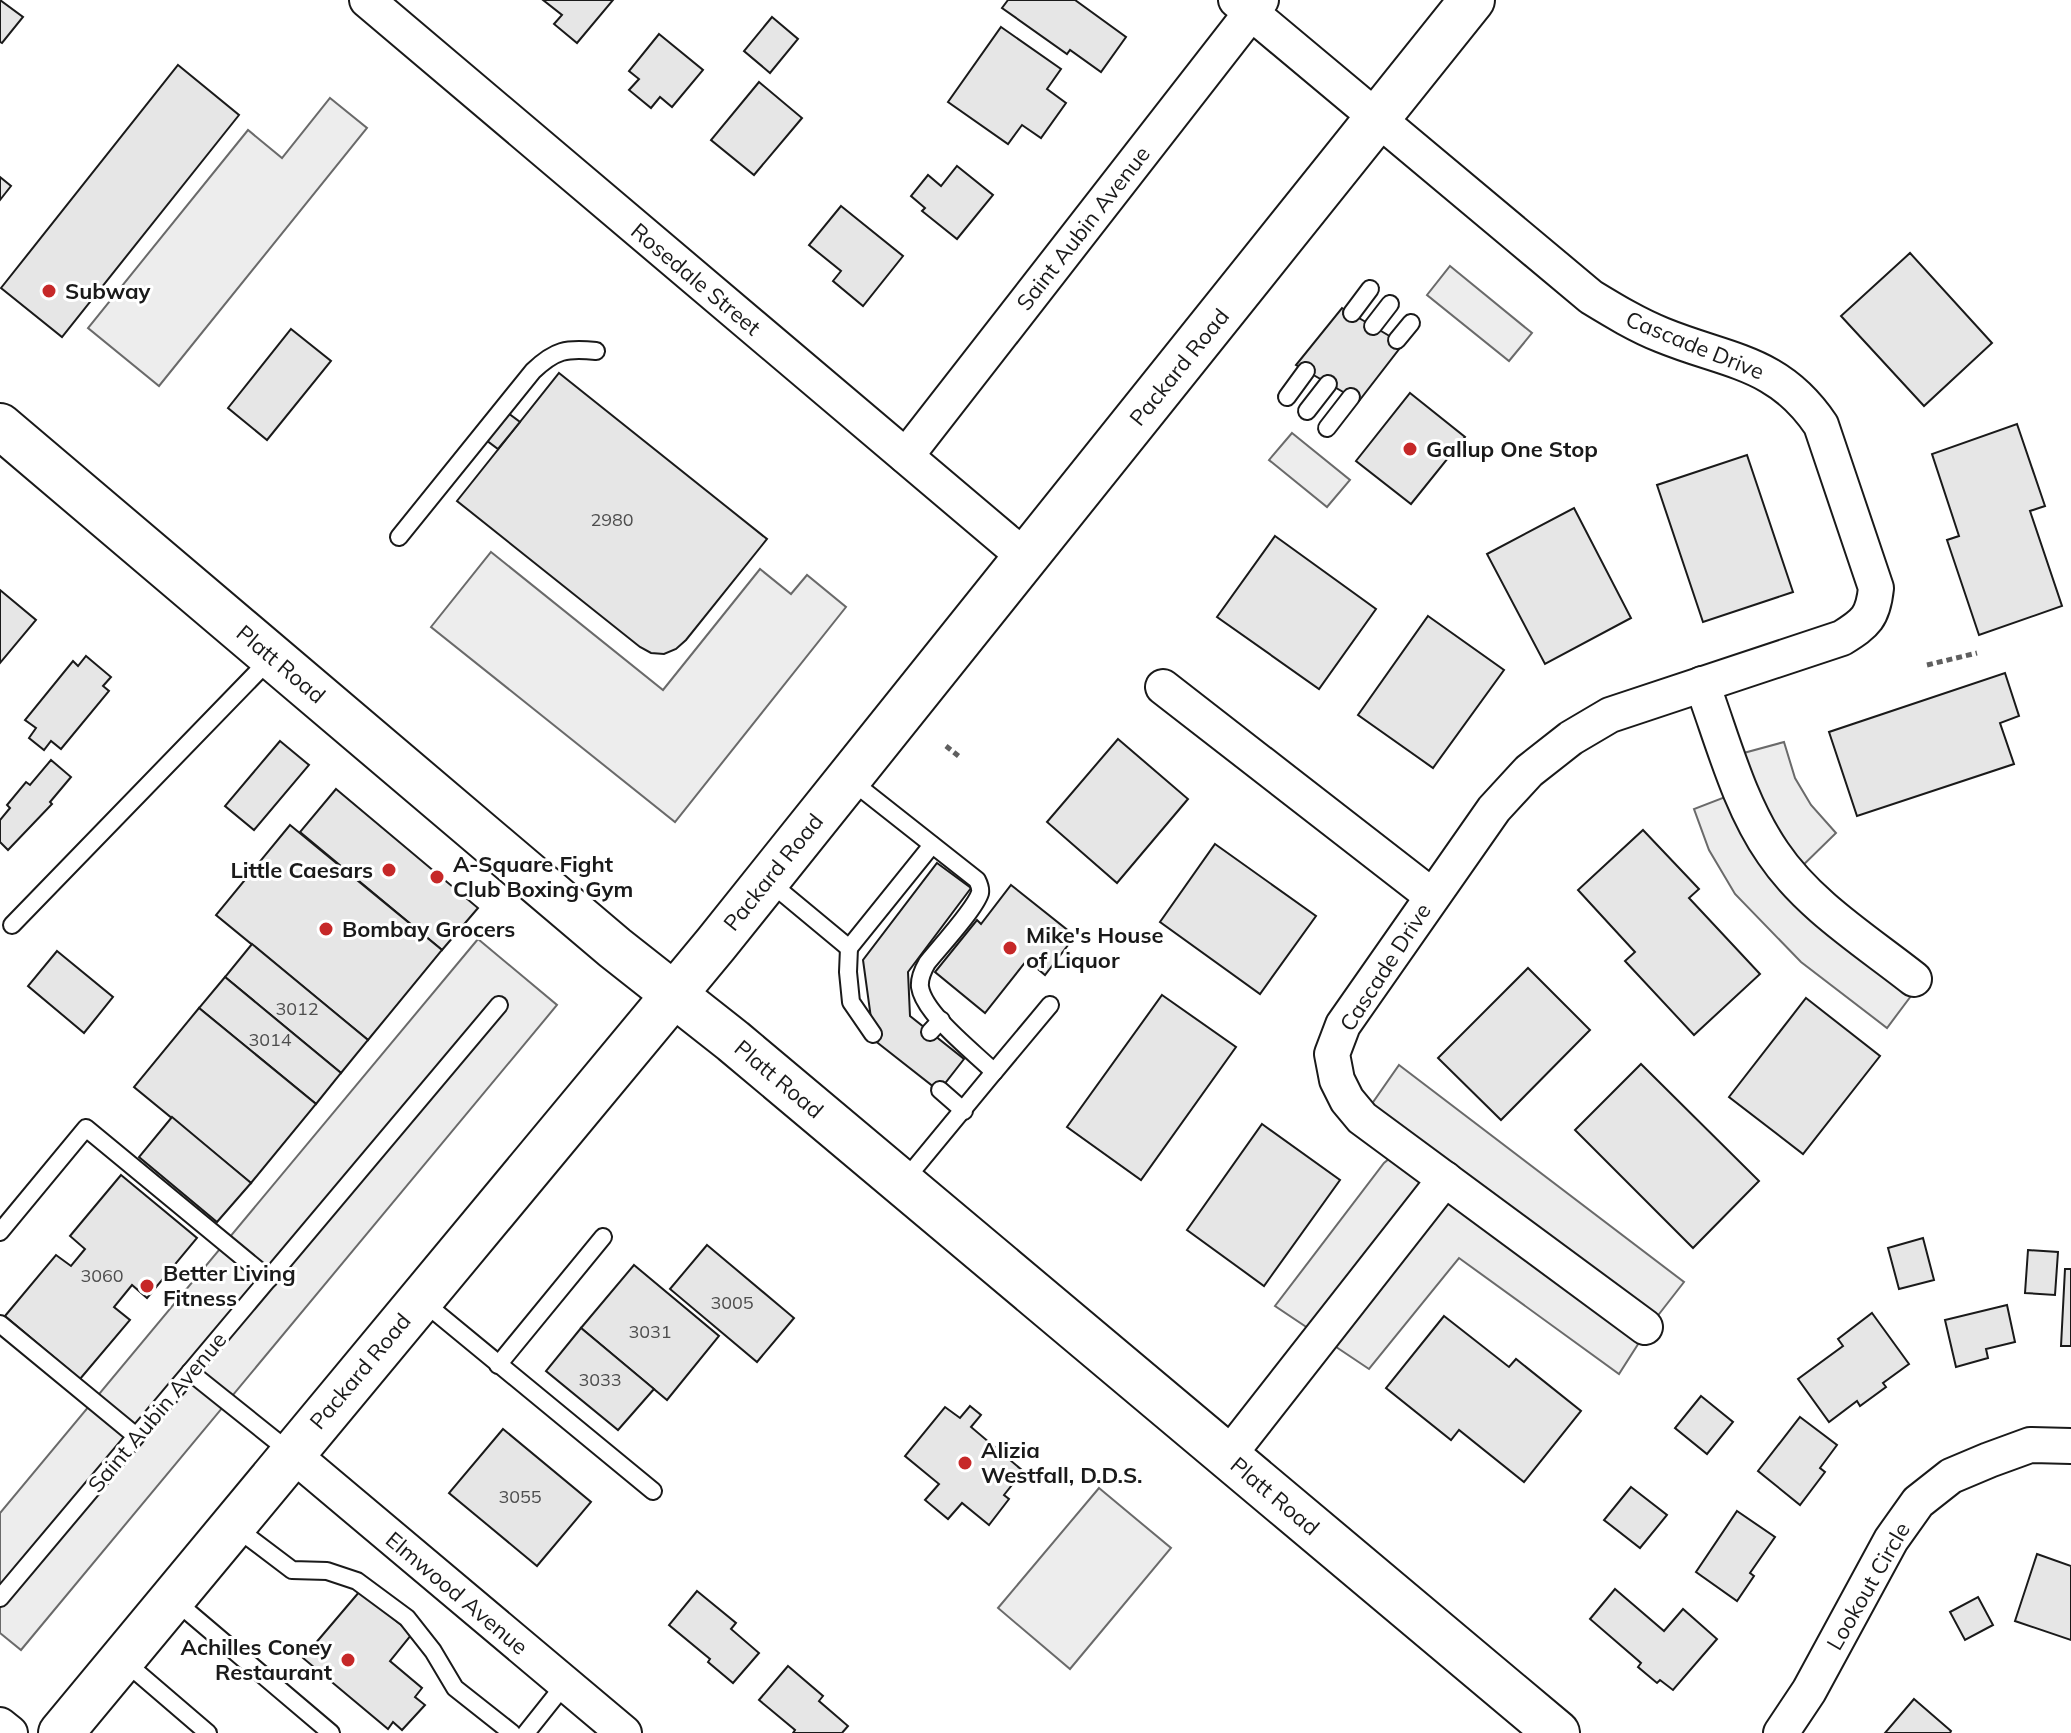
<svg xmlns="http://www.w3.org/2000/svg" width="2071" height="1733" font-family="Mulish,sans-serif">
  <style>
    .parking { fill: #ededed; stroke: #6a6a6a; stroke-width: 2 }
    .building { fill: #e6e6e6; stroke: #1a1a1a; stroke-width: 2 }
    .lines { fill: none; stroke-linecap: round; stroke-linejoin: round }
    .service-casing { stroke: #1a1a1a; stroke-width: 20 }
    .minor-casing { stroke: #1a1a1a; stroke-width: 38 }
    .secondary-casing { stroke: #1a1a1a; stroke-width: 48 }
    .path { stroke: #5f5f5f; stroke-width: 5; stroke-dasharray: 6 4; stroke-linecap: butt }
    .service { stroke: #fff; stroke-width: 16 }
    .minor { stroke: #fff; stroke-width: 34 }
    .secondary { stroke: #fff; stroke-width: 44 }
    .poi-dot { fill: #c62828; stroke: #fff; stroke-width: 3 }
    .labels { text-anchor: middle; stroke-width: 6; stroke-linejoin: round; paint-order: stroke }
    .number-label { font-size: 18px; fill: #4d4d4d }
    .street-label { font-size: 22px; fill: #1a1a1a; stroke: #fff }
    .poi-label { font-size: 22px; font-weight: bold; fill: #1a1a1a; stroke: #fff; text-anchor: start }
  </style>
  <rect width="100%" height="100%" fill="#fff"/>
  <!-- parking -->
  <g class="parking">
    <polygon points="330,98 367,128 159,386 88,328 248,130 282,158"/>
    <polygon points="1450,266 1532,333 1509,361 1427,295"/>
    <polygon points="1292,433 1350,480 1327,507 1269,460"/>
    <polygon points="491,552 663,690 760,569 791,594 807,575 846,607 675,822 431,627"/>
    <polygon points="1784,742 1795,778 1811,805 1836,833 1792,876 1920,984 1887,1028 1801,962 1735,894 1709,850 1694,809 1741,791 1729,757"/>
    <polygon points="478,939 557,1005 21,1650 0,1633 0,1513"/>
    <polygon points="1399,1065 1684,1282 1649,1327 1619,1374 1459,1258 1369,1369 1275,1306 1384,1163 1402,1148 1362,1118"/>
    <polygon points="1099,1488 1171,1548 1070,1669 998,1608"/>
  </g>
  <!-- building -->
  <g class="building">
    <polygon points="0,0 23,17 2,43 0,42"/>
    <polygon points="543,0 613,0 577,43 554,24 562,15"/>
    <polygon points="1008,0 1075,0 1126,37 1101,72 1070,50 1067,54 1002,8"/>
    <polygon points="772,17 798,39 770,73 744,51"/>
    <polygon points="1001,27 1061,69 1047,89 1066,103 1041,138 1022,125 1008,144 948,102"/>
    <polygon points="659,34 703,70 672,107 660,97 651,108 629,90 639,79 629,71"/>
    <polygon points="178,65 239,115 62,337 1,288"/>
    <polygon points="759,82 802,118 754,175 711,140"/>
    <polygon points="957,166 993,195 957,239 922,211 925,208 911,196 928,175 941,186"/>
    <polygon points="0,177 11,186 0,200"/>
    <polygon points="841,206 903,256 863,306 833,281 841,271 809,245"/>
    <polygon points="1910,253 1992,343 1924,406 1841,316"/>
    <polygon points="1342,308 1403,344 1359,401 1296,365"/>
    <polygon points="291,329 331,361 267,440 228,408"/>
    <polygon points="559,373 767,539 686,640 676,649 664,654 651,653 640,647 457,501"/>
    <polygon points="1410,393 1465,437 1411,504 1356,461"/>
    <polygon points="496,404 520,422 498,449 474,431"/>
    <polygon points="2017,424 2045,506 2030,511 2062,606 1979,635 1947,540 1959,536 1932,454"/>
    <polygon points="1747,455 1793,592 1703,622 1657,485"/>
    <polygon points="1574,508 1631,618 1545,664 1487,554"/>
    <polygon points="1275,536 1376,609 1319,689 1217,617"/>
    <polygon points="0,590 36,620 0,663"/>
    <polygon points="1428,616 1504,670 1433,768 1358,715"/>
    <polygon points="86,656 111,677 103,686 109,691 61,749 51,741 44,750 29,738 36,728 25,720 73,661 78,666"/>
    <polygon points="2005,673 2019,716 2000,723 2014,764 1857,816 1829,732"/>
    <polygon points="1118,739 1188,799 1117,883 1047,822"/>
    <polygon points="280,741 309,765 254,830 225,806"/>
    <polygon points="51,760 71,777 50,802 52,804 8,850 0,842 0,820 10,808 7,805 26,782 30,785"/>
    <polygon points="336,789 478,908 442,950 300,832"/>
    <polygon points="290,825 442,950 368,1040 216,915"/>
    <polygon points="1643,830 1699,889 1689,898 1760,974 1694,1035 1625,961 1635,952 1578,890"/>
    <polygon points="1215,844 1316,916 1260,994 1160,922"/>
    <polygon points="937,863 971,888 908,972 910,1016 964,1059 939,1091 874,1040 863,960"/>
    <polygon points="1011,885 1075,936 1045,975 1027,960 985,1013 935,972 977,920 981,924"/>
    <polygon points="252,944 368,1040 341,1073 225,977"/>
    <polygon points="57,951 113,997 84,1033 28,986"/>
    <polygon points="1528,968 1590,1030 1501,1120 1438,1058"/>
    <polygon points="225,977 341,1073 316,1104 199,1008"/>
    <polygon points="1162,995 1236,1047 1141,1180 1067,1127"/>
    <polygon points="1806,998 1880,1056 1803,1154 1729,1097"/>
    <polygon points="199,1008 316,1104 251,1183 134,1087"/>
    <polygon points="1641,1064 1759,1181 1693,1248 1575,1130"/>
    <polygon points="172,1117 251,1183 217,1222 139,1157"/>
    <polygon points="1262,1124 1340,1180 1264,1286 1187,1230"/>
    <polygon points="121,1175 197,1238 147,1298 132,1285 114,1307 130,1320 80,1379 5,1316 56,1255 71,1266 85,1249 70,1236"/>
    <polygon points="1923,1238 1934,1280 1899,1289 1888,1248"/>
    <polygon points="707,1245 794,1318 757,1362 670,1289"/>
    <polygon points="2028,1250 2058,1252 2055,1295 2025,1293"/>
    <polygon points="634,1265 719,1336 667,1400 581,1328"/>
    <polygon points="2065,1269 2071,1269 2071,1346 2061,1346"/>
    <polygon points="2007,1305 2015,1342 1986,1349 1988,1358 1956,1367 1945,1320"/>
    <polygon points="1872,1313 1909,1364 1883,1383 1886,1387 1860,1406 1857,1401 1829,1422 1798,1379 1843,1346 1838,1339"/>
    <polygon points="1444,1316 1509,1367 1516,1359 1581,1411 1524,1482 1459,1430 1451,1440 1386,1388"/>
    <polygon points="581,1328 654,1389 618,1430 546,1371"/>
    <polygon points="1701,1396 1733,1422 1707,1454 1675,1428"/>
    <polygon points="970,1406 981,1415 971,1427 1023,1471 1004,1495 1009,1499 989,1525 962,1503 948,1519 925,1500 939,1484 905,1456 945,1407 960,1418"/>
    <polygon points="1800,1417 1837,1445 1820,1468 1825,1472 1800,1505 1758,1471"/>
    <polygon points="503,1429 591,1502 537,1566 449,1493"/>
    <polygon points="1631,1487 1667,1515 1640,1548 1604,1520"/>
    <polygon points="1737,1511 1775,1537 1750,1573 1754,1576 1737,1601 1696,1572"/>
    <polygon points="2037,1554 2071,1566 2071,1640 2015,1621"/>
    <polygon points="1615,1589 1664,1631 1683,1609 1717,1639 1673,1690 1660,1680 1657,1683 1638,1667 1641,1663 1590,1619"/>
    <polygon points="360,1591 412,1634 390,1661 422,1688 415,1697 425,1705 402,1730 393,1722 388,1729 303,1658"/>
    <polygon points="697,1591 736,1623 731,1629 759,1653 733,1683 708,1662 710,1659 669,1625"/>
    <polygon points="1978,1597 1993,1625 1965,1640 1950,1612"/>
    <polygon points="788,1666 823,1696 819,1701 848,1726 842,1733 793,1733 795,1730 759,1700"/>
    <polygon points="1914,1699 1951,1731 1950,1733 1885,1733"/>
  </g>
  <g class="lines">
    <!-- service casing -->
    <g class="service-casing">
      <g id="service">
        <polyline points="1352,313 1370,289"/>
        <polyline points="1373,326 1390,304"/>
        <polyline points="1397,340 1411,323"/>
        <polyline points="1287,397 1306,371"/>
        <polyline points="1307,411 1328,384"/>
        <polyline points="1327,428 1351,397"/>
        <path d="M399 537 533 371C555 350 566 348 596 351"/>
        <path d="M849 779 977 880C979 884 981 888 980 893 975 909 939 948 927 963 923 970 919 978 920 987 924 1014 975 1053 994 1072L904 1181"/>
        <polyline points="767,880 849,948 932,845"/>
        <polyline points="12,925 271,658"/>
        <polyline points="849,948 848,972 851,1002 873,1034"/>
        <polyline points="930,1032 941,1020"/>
        <polyline points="994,1072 1050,1005"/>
        <polyline points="940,1090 964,1111"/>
        <polyline points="0,1232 86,1128 269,1279"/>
        <polyline points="421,1300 653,1491"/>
        <polyline points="0,1324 136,1436"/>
        <polyline points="498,1365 603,1237"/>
        <polyline points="190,1372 290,1452"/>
        <polyline points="235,1527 292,1570 327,1571 357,1581 407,1618 433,1651 455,1688 512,1733"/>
        <polyline points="0,1598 499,1005"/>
        <polyline points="173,1599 331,1733"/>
        <polyline points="124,1661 208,1733"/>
        <polyline points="526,1733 565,1684"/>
      </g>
    </g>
    <!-- minor casing -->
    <g class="minor-casing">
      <g id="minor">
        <polyline points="367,0 1026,558"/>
        <path d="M1236 0 1591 297C1614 311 1637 325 1662 335 1728 362 1778 361 1821 425L1876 588C1873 617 1866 623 1842 638L1610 715 1571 738 1529 771 1494 809 1343 1025 1332 1054 1337 1080 1347 1100 1362 1118 1645 1327"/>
        <polyline points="906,456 1261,0"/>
        <path d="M1702 684C1723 741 1739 804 1773 853 1808 905 1866 941 1914 979"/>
        <polyline points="1163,687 1432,896"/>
        <polyline points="291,1453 624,1733"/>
        <polyline points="1228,1456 1445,1179"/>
        <polyline points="0,1725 10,1733"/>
        <polyline points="1781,1733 1809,1691 1891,1540 1918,1502 1951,1476 1989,1460 2030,1445 2071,1446"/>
      </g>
    </g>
    <!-- secondary casing -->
    <g class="secondary-casing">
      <g id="secondary">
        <polyline points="0,426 615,948 733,1041 1557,1733"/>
        <polyline points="61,1733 716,944 1472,0"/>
      </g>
    </g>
    <!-- path -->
    <g class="path">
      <polyline points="1927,665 1977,653"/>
      <polyline points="946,746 961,758"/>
    </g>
    <!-- service -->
    <use href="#service" class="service"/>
    <!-- minor -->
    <use href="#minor" class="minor"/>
    <!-- secondary -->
    <use href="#secondary" class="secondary"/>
  </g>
  <!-- markers -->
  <g class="poi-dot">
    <circle cx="49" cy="291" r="8"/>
    <circle cx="1410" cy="449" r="8"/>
    <circle cx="389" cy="870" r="8"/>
    <circle cx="437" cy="877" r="8"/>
    <circle cx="326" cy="929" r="8"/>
    <circle cx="1010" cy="948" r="8"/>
    <circle cx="147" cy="1286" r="8"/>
    <circle cx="965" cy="1463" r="8"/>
    <circle cx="348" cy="1660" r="8"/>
  </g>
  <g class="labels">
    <!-- number labels -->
    <g class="number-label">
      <text x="612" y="526">2980</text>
      <text x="297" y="1015">3012</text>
      <text x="270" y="1046">3014</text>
      <text x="102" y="1282">3060</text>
      <text x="732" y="1309">3005</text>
      <text x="650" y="1338">3031</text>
      <text x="600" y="1386">3033</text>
      <text x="520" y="1503">3055</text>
    </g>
    <!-- street labels -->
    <g class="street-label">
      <text transform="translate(1083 228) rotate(-52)" y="8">Saint Aubin Avenue</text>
      <text transform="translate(696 279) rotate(40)" y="8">Rosedale Street</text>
      <text transform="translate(1695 345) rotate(22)" y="8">Cascade Drive</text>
      <text transform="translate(1179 367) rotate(-51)" y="8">Packard Road</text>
      <text transform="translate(281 664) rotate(40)" y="8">Platt Road</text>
      <text transform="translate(773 872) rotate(-51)" y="8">Packard Road</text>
      <text transform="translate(1385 967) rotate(-57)" y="8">Cascade Drive</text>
      <text transform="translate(779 1079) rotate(40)" y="8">Platt Road</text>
      <text transform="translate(360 1371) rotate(-50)" y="8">Packard Road</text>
      <text transform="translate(157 1412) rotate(-50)" y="8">Saint Aubin Avenue</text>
      <text transform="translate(1275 1496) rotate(40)" y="8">Platt Road</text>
      <text transform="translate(1868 1586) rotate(-60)" y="8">Lookout Circle</text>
      <text transform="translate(457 1593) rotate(40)" y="8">Elmwood Avenue</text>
    </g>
    <!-- poi labels -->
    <g class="poi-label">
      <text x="65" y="299">Subway</text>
      <text x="1426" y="457">Gallup One Stop</text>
      <text x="453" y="872">A-Square Fight<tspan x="453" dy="25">Club Boxing Gym</tspan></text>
      <text x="373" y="878" text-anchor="end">Little Caesars</text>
      <text x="342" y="937">Bombay Grocers</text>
      <text x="1026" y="943">Mike's House<tspan x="1026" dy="25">of Liquor</tspan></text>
      <text x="163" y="1281">Better Living<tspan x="163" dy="25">Fitness</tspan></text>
      <text x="981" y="1458">Alizia<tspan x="981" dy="25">Westfall, D.D.S.</tspan></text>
      <text x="332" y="1655" text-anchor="end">Achilles Coney<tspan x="332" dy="25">Restaurant</tspan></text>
    </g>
  </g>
</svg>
